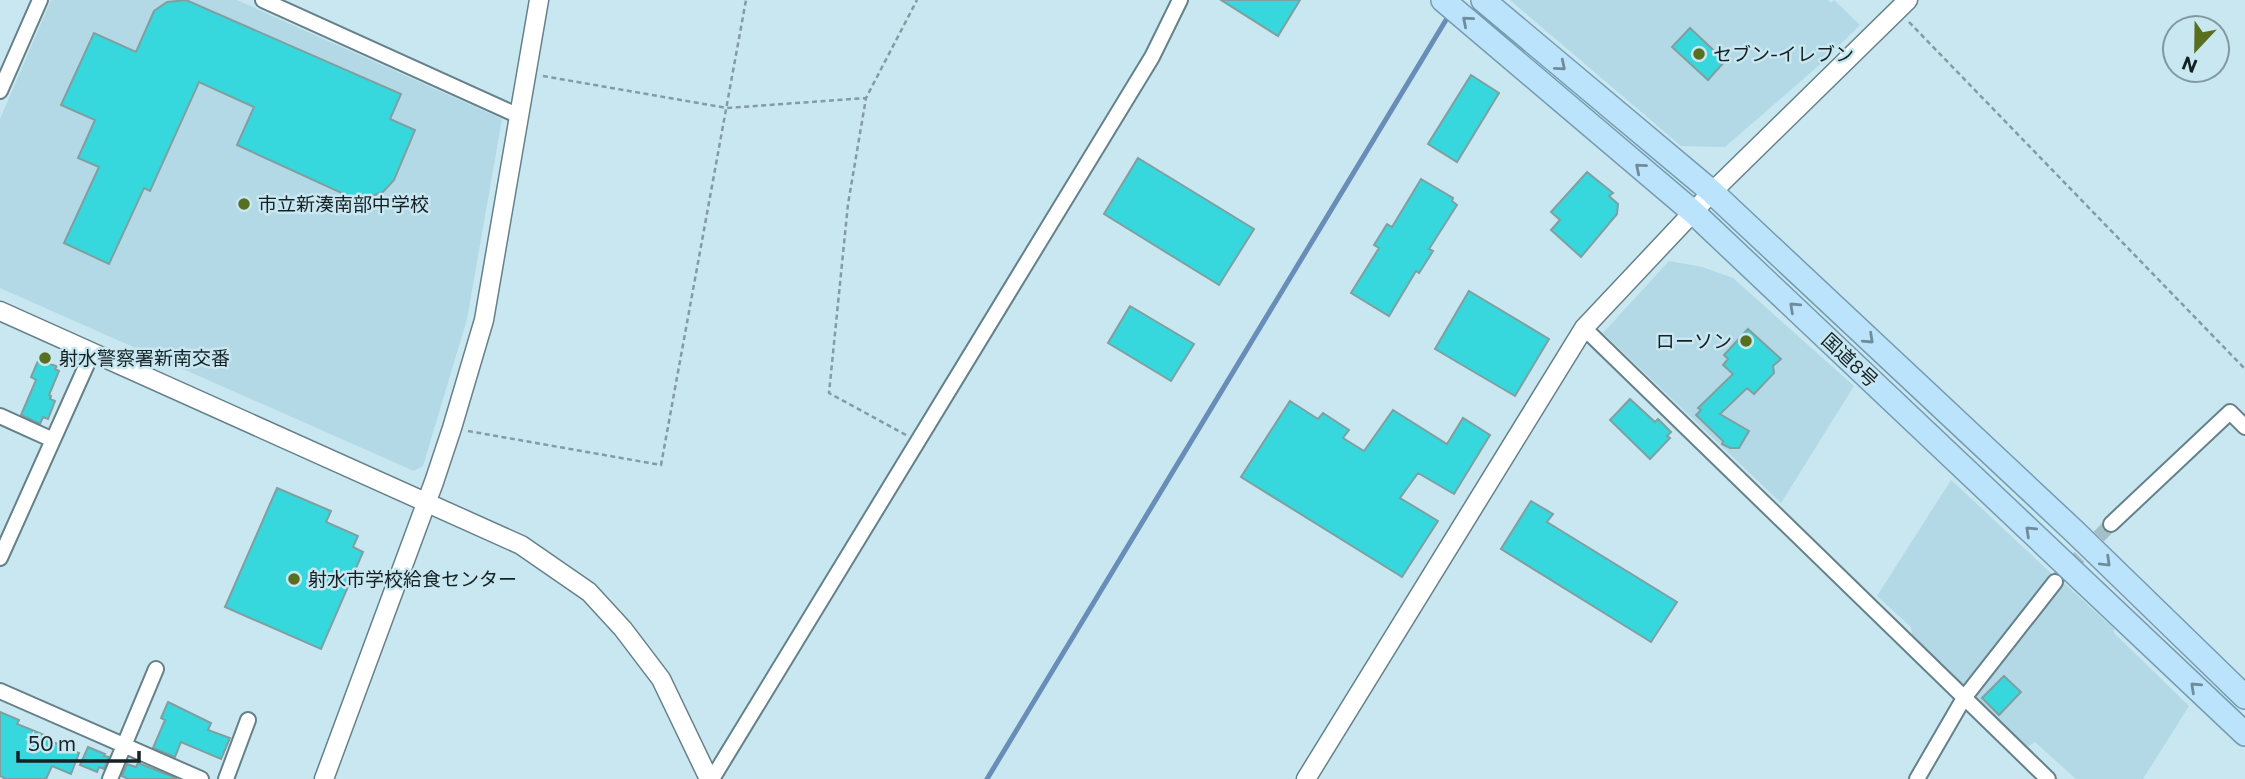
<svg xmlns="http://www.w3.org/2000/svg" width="2245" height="779" viewBox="0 0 2245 779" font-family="Commissioner,'Noto Sans JP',sans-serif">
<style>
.built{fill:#b2d9e5}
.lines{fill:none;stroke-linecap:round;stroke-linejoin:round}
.stream{stroke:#688db8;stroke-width:5}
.building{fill:#37d7de;stroke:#809fa0;stroke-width:2}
.minor-tunnel{stroke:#a4bfc7;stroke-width:14;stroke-dasharray:14 7;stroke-linecap:butt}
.minor-casing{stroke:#658189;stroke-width:18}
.tertiary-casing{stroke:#658189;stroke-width:21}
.trunk-casing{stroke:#769bb0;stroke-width:26}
.path{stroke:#839ba1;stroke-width:2.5;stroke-dasharray:5 3.5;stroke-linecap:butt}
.minor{stroke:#fff;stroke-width:14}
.tertiary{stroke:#fff;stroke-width:18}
.trunk{stroke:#bbe4fc;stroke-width:23}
.oneway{stroke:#708c9b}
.poi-dot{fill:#586f20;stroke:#c8e7f0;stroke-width:2.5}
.labels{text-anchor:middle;stroke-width:5;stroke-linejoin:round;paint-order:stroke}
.poi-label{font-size:19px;fill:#152124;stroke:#c8e7f0;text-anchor:start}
.street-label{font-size:19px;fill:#152124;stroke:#c8e7f0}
</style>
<rect width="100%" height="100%" fill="#c8e7f0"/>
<path class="built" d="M51,0h186l265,119 -35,200 -44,147 -9,5 -414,-183v-169z
M1510,0h318l3,3 3,-3 26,25 -43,42 -92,80 -44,-1z
M1669,261l33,6 31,11 121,108 -73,117 -178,-170z
M1951,480l102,95 -87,112 -5,1 -48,-48 -2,-13 -34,-31z
M2063,582l51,47v4l75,73 -46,73h-67l-41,-37 -8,5 -52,-49 24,-36z"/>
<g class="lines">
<path class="stream" d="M987,779l462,-764"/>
</g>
<path class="building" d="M186,0l215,94 -11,25 25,11 -21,50 -11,12 -24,9 -122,-56 17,-38 -55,-25 -49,109 -6,-3 -35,76 -45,-21 35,-76 -21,-9 17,-38 -34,-15 33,-72 42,19 18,-41 13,-9z
M1221,0h79l-22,36z
M1690,28l35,33 -17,19 -36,-33z
M1471,75l28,18 -42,69 -29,-18z
M1138,158l116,71 -35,56 -115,-71z
M1587,172l26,21 -4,3 9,8 -1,10 -36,43 -30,-27 9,-10 -9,-8z
M1421,179l32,19 -1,3 5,4 -28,44 4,2 -14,22 -3,-2 -27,45 -38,-23 28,-45 -5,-3 13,-21 5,3z
M1469,291l80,48 -34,57 -80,-47z
M1130,306l64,38 -23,37 -63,-38z
M1748,329l33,30 -8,7 1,7 -20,21 -7,-6 -27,26 29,17 -10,17h-9l-8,-4 1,-3 -27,-26 5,-5 -3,-2 35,-34 -10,-9 5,-6 -4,-4z
M38,361l19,5 -2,3 4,2 -10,24 2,1 -1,3 5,2 -7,18 -5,-2 -3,7 -19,-9 15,-35 -5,-3z
M1630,399l25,23 3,-3 13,13 -4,4 3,2 -20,21 -40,-39z
M1290,401l28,18 5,-6 26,17 -6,8 21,13 29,-41 54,34 16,-26 27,17 -36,59 -36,-21 -18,25 38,23 -36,56 -161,-100z
M277,488l54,23 -5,11 32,14 -5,11 10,5 -42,97 -96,-42z
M1531,501l22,13 -6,8 130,80 -26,40 -150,-93z
M2004,676l17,16 -22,23 -17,-17z
M168,702l43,21 -3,7 22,8 -9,21 -40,-17 -6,15 -22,-9 12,-28 -4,-2z
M0,712l19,8 -2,4 30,12 -1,3 33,14 -8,21 -19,-8 -6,13h-40l-6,-3z
M88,747l17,7 -1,2 5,1 -5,12 -5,-2 -2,5 -17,-7z
M138,763l38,15v1h-48l-6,-3 5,-12 9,3z"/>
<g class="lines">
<path class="minor-tunnel" d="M2055,582l56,-58"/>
<defs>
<path id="minor" d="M263,0l256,116
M0,91l40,-91
M1584,328l464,451
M0,416l53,24
M2111,524l119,-112 15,15
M0,558l92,-205
M0,691l201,88
M110,779l46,-110
M226,779l22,-59
M712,779l440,-722 28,-57
M1917,779l47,-81 91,-116"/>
<path id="tertiary" d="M0,311l521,234 68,47 34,37 38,50 48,100
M324,779l110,-297 18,-54 32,-108 55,-320
M1306,779l278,-451 128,-136 196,-192"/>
<path id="trunk" d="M1443,0l250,212 552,522
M1483,0l229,192 363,340 170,165"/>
</defs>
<use href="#minor" class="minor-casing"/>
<use href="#tertiary" class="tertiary-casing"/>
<use href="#trunk" class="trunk-casing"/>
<path class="path" d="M1909,22l336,347
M543,76l184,32 139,-10
M468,431l193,34 85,-465
M906,435l-77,-42 19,-189 18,-106 51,-98"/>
<use href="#minor" class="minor"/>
<use href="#tertiary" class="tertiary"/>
<use href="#trunk" class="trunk"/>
</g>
<defs><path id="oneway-chevron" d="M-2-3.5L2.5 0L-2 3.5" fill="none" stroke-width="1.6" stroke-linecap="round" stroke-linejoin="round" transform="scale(1.75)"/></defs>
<g class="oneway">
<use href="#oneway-chevron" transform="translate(1467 21) rotate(-139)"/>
<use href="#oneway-chevron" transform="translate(1561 66) rotate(40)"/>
<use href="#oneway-chevron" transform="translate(1640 168) rotate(-140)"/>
<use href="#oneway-chevron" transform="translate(1794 307) rotate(-137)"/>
<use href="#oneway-chevron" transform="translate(1869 339) rotate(43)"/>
<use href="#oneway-chevron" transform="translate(2030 531) rotate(-137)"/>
<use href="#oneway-chevron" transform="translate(2106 562) rotate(44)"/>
<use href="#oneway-chevron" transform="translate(2195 687) rotate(-137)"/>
</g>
<g class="poi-dot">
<circle cx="1699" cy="54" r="7"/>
<circle cx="244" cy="204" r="7"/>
<circle cx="1746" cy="341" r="7"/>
<circle cx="45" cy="358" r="7"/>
<circle cx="294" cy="579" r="7"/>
</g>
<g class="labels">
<g class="poi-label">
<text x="1713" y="61">セブン-イレブン</text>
<text x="258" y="211">市立新湊南部中学校</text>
<text x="1732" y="348" text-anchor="end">ローソン</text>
<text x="59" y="365">射水警察署新南交番</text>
<text x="308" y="586">射水市学校給食センター</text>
</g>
<g class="street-label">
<text transform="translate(1850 360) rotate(43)" y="7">国道8号</text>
</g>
</g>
<g transform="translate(2196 49) rotate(202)"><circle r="33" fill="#c8e7f0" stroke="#80989e" stroke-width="2"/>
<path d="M0-5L12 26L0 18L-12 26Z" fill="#586f20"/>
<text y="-10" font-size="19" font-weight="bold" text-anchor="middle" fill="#152124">N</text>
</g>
<path d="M18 751v10h121v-10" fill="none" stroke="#152124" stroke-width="3.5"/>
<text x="28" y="751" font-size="21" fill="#152124" stroke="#c8e7f0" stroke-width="5" paint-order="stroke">50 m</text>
</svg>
